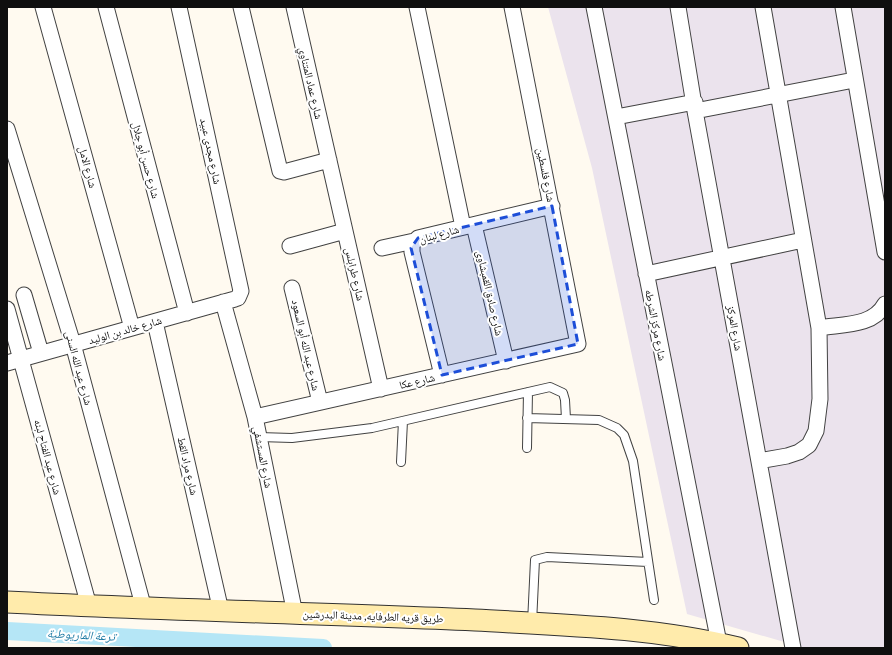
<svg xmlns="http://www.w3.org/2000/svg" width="892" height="655" viewBox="0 0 892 655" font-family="'Crimson Pro','Noto Naskh Arabic',serif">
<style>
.industrial{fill:#ebe3ed}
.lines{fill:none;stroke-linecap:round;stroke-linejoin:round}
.canal{stroke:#b5e6f6;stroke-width:18}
.service-casing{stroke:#424242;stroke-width:10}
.minor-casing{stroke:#424242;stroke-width:17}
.secondary-casing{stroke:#313131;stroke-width:23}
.service{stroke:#fff;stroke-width:8}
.minor{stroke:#fff;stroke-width:15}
.secondary{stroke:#ffebab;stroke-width:21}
.marked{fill:#1d4ed8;fill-opacity:0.2;stroke:#1d4ed8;stroke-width:3;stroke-dasharray:8 5;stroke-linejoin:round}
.labels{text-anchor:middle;stroke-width:4;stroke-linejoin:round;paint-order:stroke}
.street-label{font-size:11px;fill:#0f0f0f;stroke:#fff}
.water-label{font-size:12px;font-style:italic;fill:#1776a1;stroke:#fff}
</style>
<rect width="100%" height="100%" fill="#fffaf0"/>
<path class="industrial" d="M548,7h337v641h-80l-118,-34 -95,-446z"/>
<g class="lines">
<path class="canal" d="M7,631l316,17"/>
<defs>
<path id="service" d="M527,418l72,2 18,8 7,7 9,26 21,139
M259,437l33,1 80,-10 178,-41 13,6 2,7 1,19
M527,448l1,-56
M401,462l2,-41
M532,623l3,-63 12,-3 101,5"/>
<path id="minor" d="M43,7l89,321
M106,7l81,306
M241,7l39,164 4,1 45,-12
M294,7l87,382
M417,7l46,220
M594,7l125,636
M678,7l17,104 98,537
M843,7l42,245
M695,111l159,-31
M616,117l79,-15
M7,129l66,215 71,265
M474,225l32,136
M290,246l55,-15
M382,248l32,-7
M646,274l157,-34
M292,288l28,114
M24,295l17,58
M223,302l32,115 40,197
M7,309l82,297
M155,322l66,289
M819,328c22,-4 54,-1 66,-24
M7,363l228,-64 3,-1 3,-7 -62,-284
M442,375l-30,-123v-8l6,-6 134,-32
M255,417l323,-73 -66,-337
M759,461l28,-5 12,-4 10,-7 7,-14 4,-32 -1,-71 -56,-321"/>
<path id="secondary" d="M7,602c156,8 312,11 468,18 88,5 177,7 263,28"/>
</defs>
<use href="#service" class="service-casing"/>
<use href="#minor" class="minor-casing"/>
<use href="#secondary" class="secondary-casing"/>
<use href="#service" class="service"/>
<use href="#minor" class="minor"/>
<use href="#secondary" class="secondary"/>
</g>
<path class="marked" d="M552,206l26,138 -136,31 -31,-127 7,-10z"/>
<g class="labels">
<g class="street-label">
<text transform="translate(311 83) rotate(77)" y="4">شارع عماد المتناوي</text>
<text transform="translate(211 151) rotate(78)" y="4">شارع مجدى عبيد</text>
<text transform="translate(146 160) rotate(75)" y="4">شارع حسن أبو جلال</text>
<text transform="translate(88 167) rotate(75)" y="4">شارع الامل</text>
<text transform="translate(546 175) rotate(79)" y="4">شارع فلسطين</text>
<text transform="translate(439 234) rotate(-15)" y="4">شارع لبنان</text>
<text transform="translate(355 274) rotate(77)" y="4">شارع طرابلس</text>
<text transform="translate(490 293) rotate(77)" y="4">شارع صادق القمبشاوى</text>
<text transform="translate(656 325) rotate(79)" y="4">شارع مركز الشرطه</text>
<text transform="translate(735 328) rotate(80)" y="4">شارع المركز</text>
<text transform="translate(125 330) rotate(-16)" y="4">شارع خالد بن الوليد</text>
<text transform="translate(306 345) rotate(77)" y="4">شارع عبد الله أبو السعود</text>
<text transform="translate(79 368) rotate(75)" y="4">شارع عبد الله السنى</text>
<text transform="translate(417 381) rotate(-13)" y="4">شارع عكا</text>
<text transform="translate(48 457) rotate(75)" y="4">شارع عبد الفتاح لبنه</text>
<text transform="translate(263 457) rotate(79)" y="4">شارع المستشفي</text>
<text transform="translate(188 466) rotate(77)" y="4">شارع مراد القط</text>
<text transform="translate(373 616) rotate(2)" y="4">طريق قريه الطرفايه, مدينة البدرشين</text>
</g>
<g class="water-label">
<text transform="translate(81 635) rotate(3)" y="4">ترعة الماريوطية</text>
</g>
</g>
<rect width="892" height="655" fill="none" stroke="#0f0f0f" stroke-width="16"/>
</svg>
